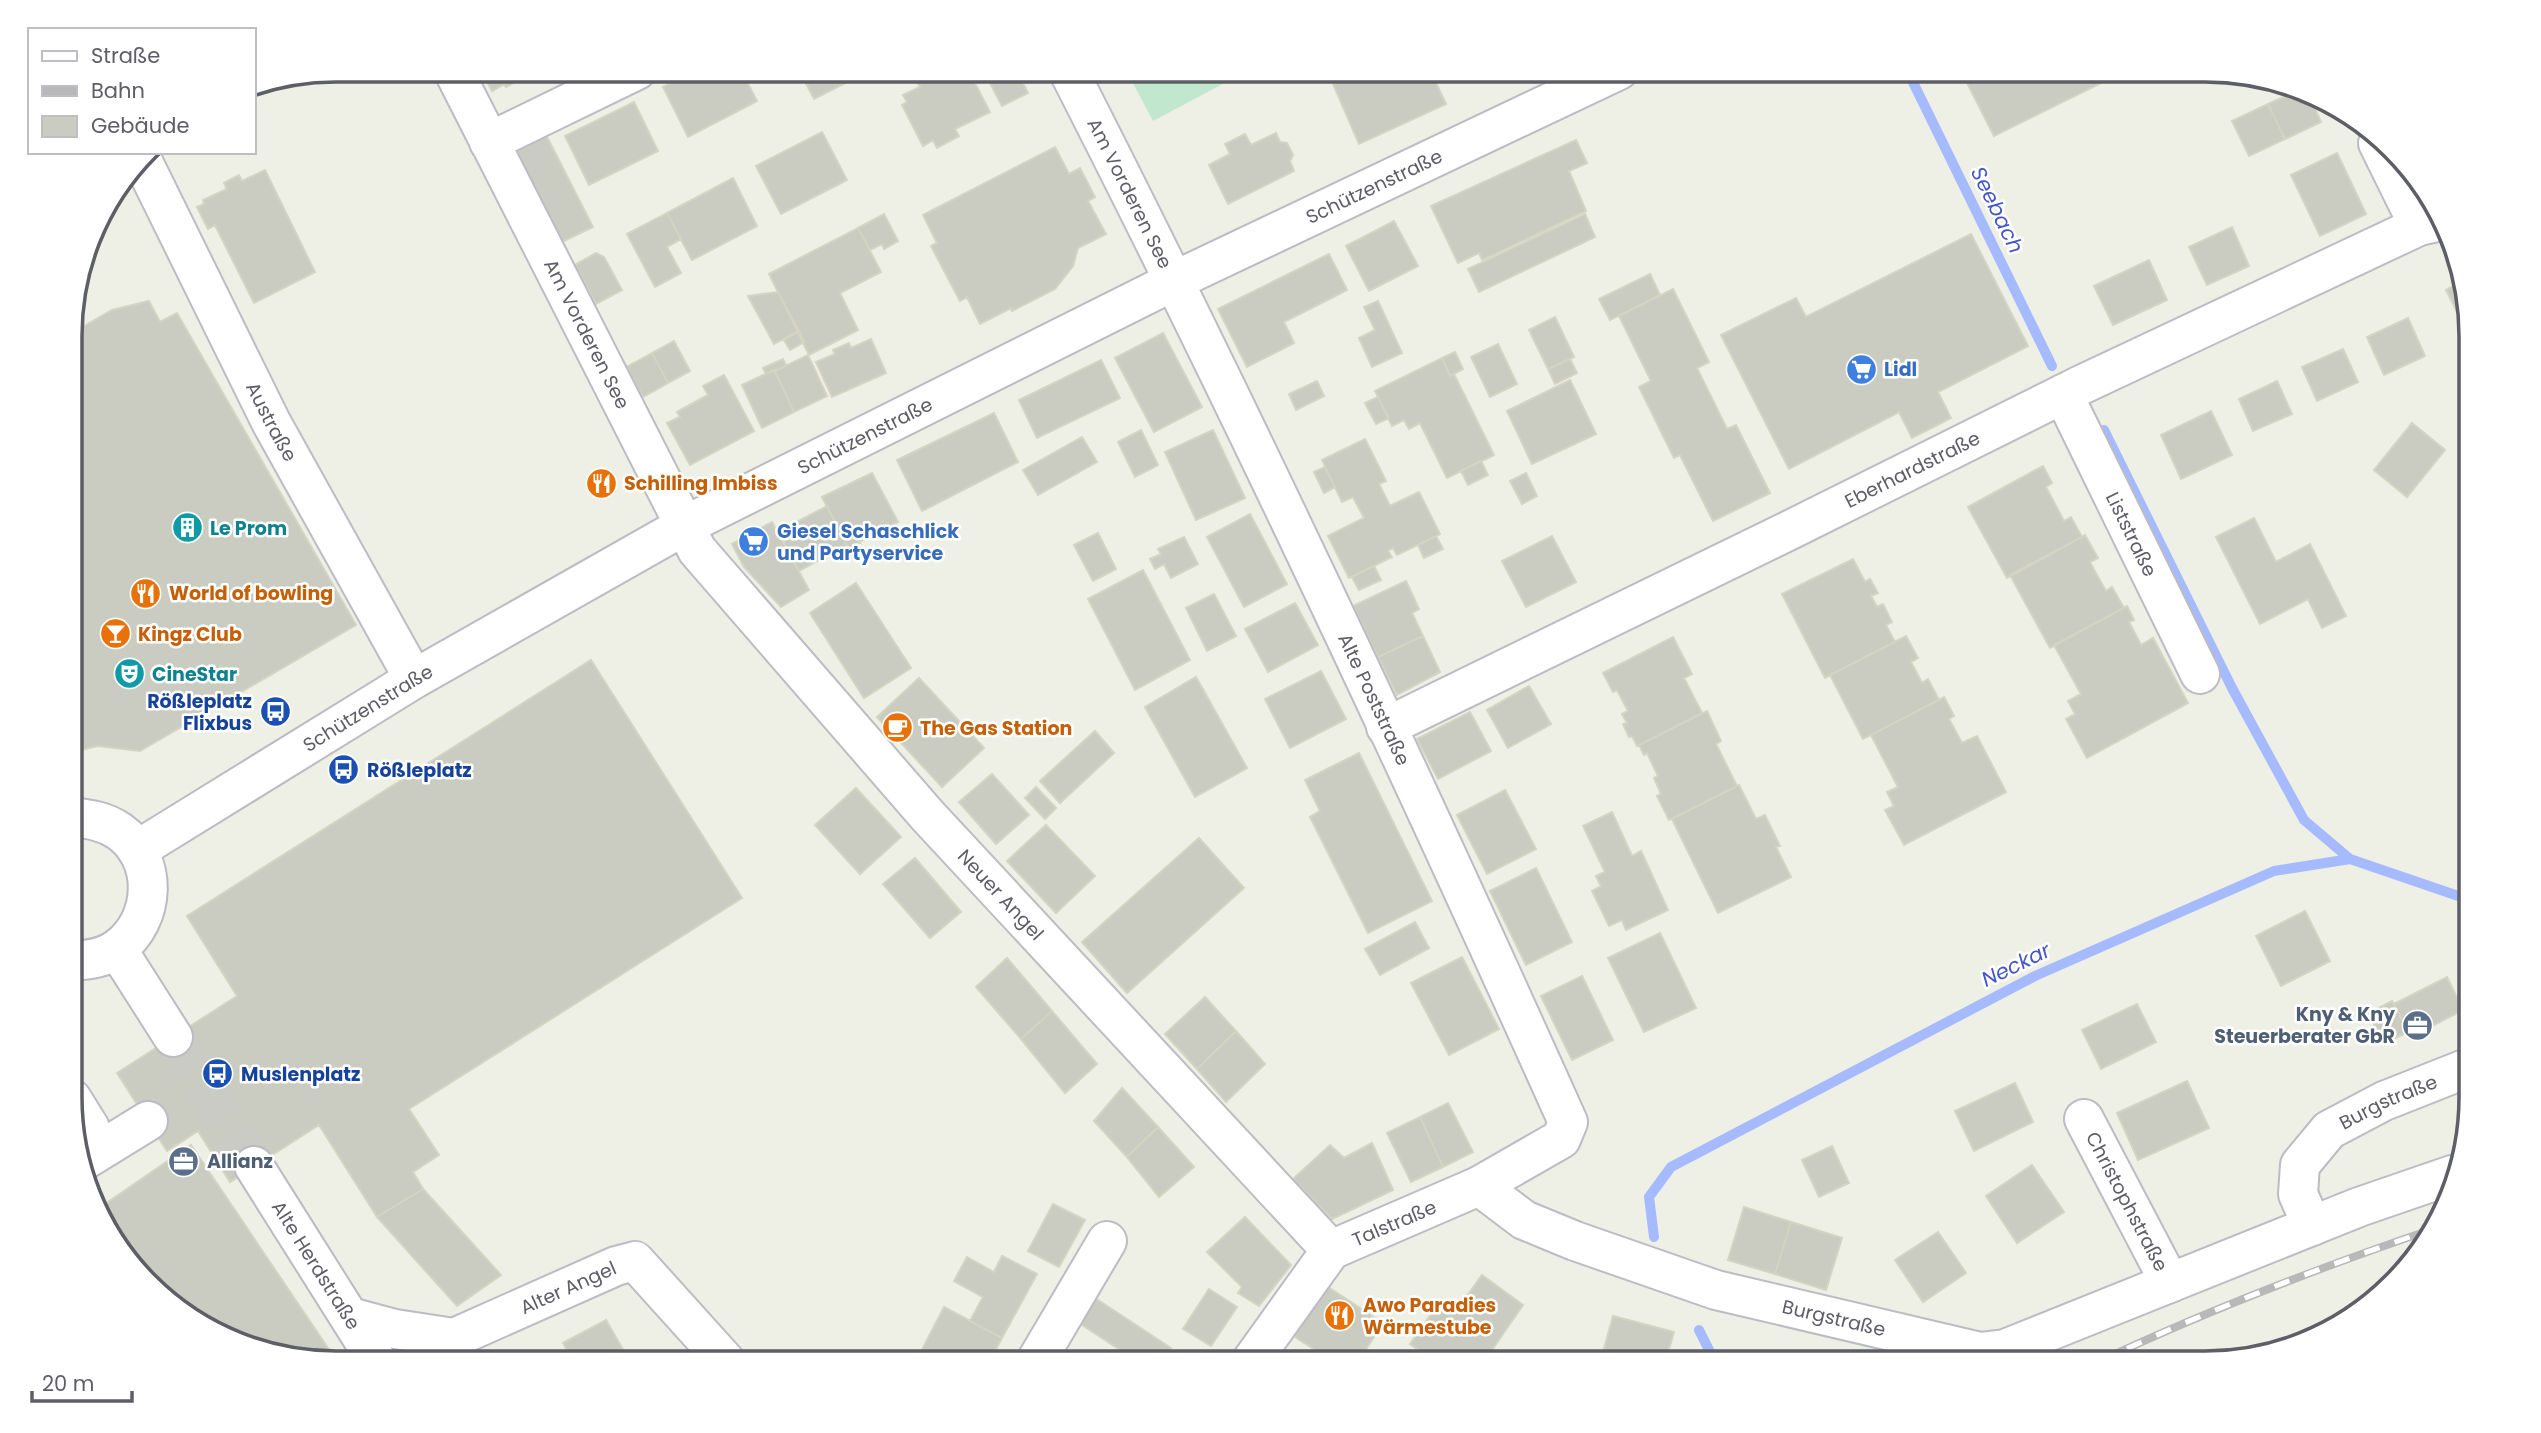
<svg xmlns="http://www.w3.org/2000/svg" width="2541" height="1433" viewBox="0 0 2541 1433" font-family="Poppins,sans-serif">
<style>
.green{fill:#c1e8ce}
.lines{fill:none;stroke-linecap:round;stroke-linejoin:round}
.stream{stroke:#a5baff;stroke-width:10}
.building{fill:#cacbc1;stroke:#d4d4c3;stroke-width:2}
.secondary-tunnel{stroke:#cacbc5;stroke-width:38;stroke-dasharray:38 19;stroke-linecap:butt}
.street-casing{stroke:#bcbcc4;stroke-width:42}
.secondary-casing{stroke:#babbc3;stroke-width:42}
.street{stroke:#fff;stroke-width:38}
.secondary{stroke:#fff;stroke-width:38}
.rail-casing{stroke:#b8b8b9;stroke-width:8}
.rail{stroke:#fff;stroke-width:5;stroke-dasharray:16;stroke-linecap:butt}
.labels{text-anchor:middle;stroke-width:5;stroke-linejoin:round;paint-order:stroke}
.street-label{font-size:19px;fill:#5d5e66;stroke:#fff}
.shop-label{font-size:19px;font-weight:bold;fill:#366cbe;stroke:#fff;text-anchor:start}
.food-label{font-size:19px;font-weight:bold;fill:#c56008;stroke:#fff;text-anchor:start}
.culture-label{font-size:19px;font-weight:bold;fill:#0d838f;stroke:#fff;text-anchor:start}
.transit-label{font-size:19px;font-weight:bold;fill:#164399;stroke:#fff;text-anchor:start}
.service-label{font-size:19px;font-weight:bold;fill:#4e5e75;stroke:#fff;text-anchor:end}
.water-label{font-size:21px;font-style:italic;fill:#4357c7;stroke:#fff}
.rim{fill:none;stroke:#5d5e66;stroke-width:3.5}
</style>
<rect width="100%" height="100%" fill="#eeefe5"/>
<path class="green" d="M1126,70h123l-96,51z"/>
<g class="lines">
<path class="stream" d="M1907,70l145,296
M2104,430l128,258 72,132 46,39
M1654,1237l-5,-40 22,-30 364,-191 239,-105 76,-12 120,41
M1699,1330l10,20 -2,13"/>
</g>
<path class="building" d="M481,70h16l7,14 -12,7z
M497,70h33l2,3 -26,14z
M696,70h45l16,31 -69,36 -25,-50z
M799,70h62l2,4 -49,25z
M945,70h23l22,42 -35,17 4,7 -22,12 -4,-8 -10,6 -21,-41 5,-3 -4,-7 17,-8 -5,-9 14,-7 4,5z
M983,70h33l12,23 -26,13z
M1327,70h103l16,34 -87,40z
M1490,70h30l-25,11z
M1978,70h126l5,9 -115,57 -30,-59z
M2248,76l19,2 -15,7z
M2299,90l9,3 13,29 -36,17 -17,-35z
M634,102l24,49 -69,34 -24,-49z
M2268,104l17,35 -36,17 -17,-35z
M544,131l49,96 -31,15 -48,-95z
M822,132l25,48 -66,34 -25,-48z
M1276,133l4,9 7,1 6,12 -3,6 4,10 -66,33 -19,-39 21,-11 -5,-10 20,-10 6,11z
M1576,140l11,23 -18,8 17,40 -104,49 -3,-7 -21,10 -27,-57z
M1055,147l14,27 11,-6 15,29 -7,4 18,33 -28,14 -5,18 -18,23 -43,22 -1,-3 -31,16 -13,-27 -7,4 -29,-55 6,-3 -14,-28z
M2337,153l29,61 -46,22 -29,-61z
M265,170l50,102 -61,31 -39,-78 -7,4 -11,-22 7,-3 -1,-4 24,-11 -3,-6 15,-8 3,6z
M733,178l24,48 -65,34 -25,-47z
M667,213l14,26 -14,8 14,26 -26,14 -28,-53z
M884,214l14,27 -14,8 -2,-5 -12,6 -12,-22z
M1585,214l10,23 -116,55 -11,-23z
M1394,221l24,45 -49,25 -23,-45z
M2232,227l17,39 -42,19 -18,-38z
M858,228l23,44 -41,21 18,37 -49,25 -40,-81z
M1971,234l57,112 -90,46 13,26 -39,20 -13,-26 -110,57 -68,-134 75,-37 10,19z
M596,253l8,4 18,33 -26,14 -21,-39z
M1329,254l18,36 -63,32 10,21 -47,24 -29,-58z
M2149,260l18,40 -54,25 -19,-39z
M1650,274l10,21 -50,25 -11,-21z
M2463,281l7,37v20l-24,-48z
M1673,289l36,73 -12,6 30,61 9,-4 34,68 -57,28 -33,-66 -6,3 -35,-71 12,-6 -32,-65z
M778,292l21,39 -25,13 -26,-48z
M149,301l11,21 17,-9 179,312 -216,126 -42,-5 -26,6v-419l40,-23z
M1378,301l24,52 -30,14 -13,-29 16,-8 -11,-23z
M1555,317l19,40 -26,12 -19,-39z
M2408,318l17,38 -41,19 -17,-38z
M799,331l5,11 -14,8 -6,-10z
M1163,333l39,74 -48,25 -39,-74z
M871,339l15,34 -54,24 -16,-35 19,-8 -2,-4 16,-7 2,5z
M674,341l16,30 -22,12 -16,-30z
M1498,344l19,40 -27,13 -19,-40z
M2343,349l15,33 -41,19 -15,-34z
M1455,352l8,17 -13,7 -8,-18z
M652,353l16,30 -25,14 -16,-30z
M808,355l19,41 -33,16 -19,-41z
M1442,358l8,18 4,-2 40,81 -47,23 -27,-55 -11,6 -5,-9 -12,6 -17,-35z
M783,359l3,7 -20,8 -3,-6z
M1570,359l7,14 -22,11 -7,-15z
M1101,360l19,38 -83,40 -18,-38z
M774,370l20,42 -32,16 -20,-43z
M724,375l30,56 -64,34 -23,-42 13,-6 -3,-5 31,-17 -5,-9z
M1570,380l26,54 -64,30 -25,-53z
M1317,381l7,15 -28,14 -7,-16z
M2277,381l15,33 -39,17 -14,-32z
M1378,397l11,21 -13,6 -11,-21z
M2211,411l21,44 -51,24 -20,-44z
M994,413l24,49 -96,49 -25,-51z
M2412,423l33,27 -38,47 -33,-27z
M1141,430l17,35 -23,12 -17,-35z
M1213,430l32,68 -49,22 -31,-68z
M1082,437l15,25 -59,33 -15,-25z
M1365,439l21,42 -7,3 11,22 29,-14 21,42 -43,21 -4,-7 -5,3 4,6 -43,21 -21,-42 36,-18 -11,-21 -11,5 -20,-42z
M1481,461l7,14 -20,10 -7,-14z
M2043,466l9,17 -6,4 18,34 7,-4 11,20 -75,41 -39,-71z
M1325,467l10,20 -11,6 -10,-21z
M872,473l26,49 -39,20 1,1 -11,7 -27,-53z
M1526,473l11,23 -15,8 -12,-23z
M827,506l20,39 -13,7 -2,-5 -13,7 2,5 -22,12 -21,-39z
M1250,514l37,70 -43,23 -37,-70z
M2254,518l22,44 34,-18 36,72 -24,12 -14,-29 -48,25 -44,-87z
M772,522l37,68 -28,17 -37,-40 -12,-23z
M1098,533l18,36 -23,12 -19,-36z
M2085,535l13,23 -8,4 8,15 8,14 6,-4 12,21 -74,40 -40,-73z
M1436,536l7,13 -19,9 -6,-13z
M1552,536l24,46 -50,25 -24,-46z
M1184,537l14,27 -27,14 -7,-14 -9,5 -5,-10 11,-5 -3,-5z
M1853,559l12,23 5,-3 8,14 -7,3 6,11 6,-3 9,18 -6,3 9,17 -70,36 -43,-84z
M1374,566l7,14 -22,10 -7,-13z
M1143,570l47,90 -55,30 -47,-91z
M1406,581l13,28 -7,4 11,23 -45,21 -25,-51z
M856,583l55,85 -47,30 -54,-85z
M1214,594l22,42 -29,15 -21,-43z
M1295,603l23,42 -50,27 -23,-43z
M2127,606l7,14 -5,2 12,23 12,-7 35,65 -101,55 -21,-39 9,-5 -7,-13 13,-7 -27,-49z
M1423,636l17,36 -43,23 -19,-38z
M1906,636l12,22 -7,4 8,15 3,6 6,-4 11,21 -76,39 -33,-64z
M1673,637l19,37 -8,4 18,35 -65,33 -5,-10 -3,1 -6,-13 4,-1 -5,-9 6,-3 -11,-21 -4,2 -10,-19z
M591,660l151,238 -333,211 30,46 -26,17 10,17 -46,28 -58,-92 -89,57 -32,-51 -31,20 -50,-78 120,-77 -50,-80z
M1321,671l25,48 -56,29 -25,-49z
M1196,677l51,91 -52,29 -50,-90z
M919,678l65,70 -42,39 -65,-70z
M1529,686l22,38 -43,24 -21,-38z
M1944,697l10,19 -5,3 13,24 15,-7 29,56 -102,53 -19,-35 9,-4 -7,-14 11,-5 -27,-52z
M1707,711l14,30 -5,3 21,42 -68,34 -12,-24 4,-2 -7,-16 4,-2 -11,-23 -3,2 -5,-10z
M1470,712l21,39 -53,28 -21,-40z
M1095,731l19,22 -54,50 -20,-22z
M1359,753l73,148 -64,32 -58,-116 10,-6 -15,-31z
M992,774l37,41 -33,29 -37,-42z
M1739,785l17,34 9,-4 15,31 -4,1 15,30 -73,36 -46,-94z
M1036,787l20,21 -11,11 -20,-21z
M856,788l45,49 -41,37 -45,-49z
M1505,790l31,59 -49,25 -30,-59z
M1612,812l20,44 9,-5 27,59 -42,20 -4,-10 -13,6 -17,-35 9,-5 -5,-10 9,-4 -22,-46z
M1046,825l49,51 -39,37 -49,-52z
M1199,838l45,50 -117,105 -45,-51z
M915,858l46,54 -31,26 -47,-54z
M1536,868l36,74 -46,23 -36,-74z
M2305,911l25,50 -49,25 -25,-50z
M1415,922l14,26 -49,27 -15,-26z
M1660,933l36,75 -52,24 -36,-74z
M1462,957l37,72 -50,26 -38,-72z
M1007,958l45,53 -31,28 -45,-52z
M1582,976l31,64 -41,20 -31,-64z
M2447,977l16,33 -52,27 -17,-33z
M1205,997l31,34 -39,38 -32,-35z
M2392,1001l16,31 -25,12 -14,-31z
M2137,1004l19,38 -55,27 -19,-39z
M1052,1011l45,53 -32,29 -44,-54z
M1236,1031l29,33 -39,38 -29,-33z
M2187,1081l22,47 -71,32 -21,-47z
M2015,1083l18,39 -59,29 -19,-40z
M1122,1088l36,39 -31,30 -33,-36z
M1448,1103l25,49 -30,15 -23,-50z
M1420,1117l23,50 -32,15 -24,-49z
M1158,1127l36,40 -35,30 -32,-40z
M1372,1143l21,47 -61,29 -39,-40 37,-34 14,13z
M191,1145l147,218 -71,-9 -64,-26 -88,-83 -14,-38z
M1832,1146l17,37 -30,14 -17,-37z
M2032,1165l32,47 -47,31 -31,-47z
M423,1189l78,86 -44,31 -80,-89z
M1053,1204l32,16 -26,47 -31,-16z
M1744,1207l47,15 -16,52 -47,-14z
M1245,1217l46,48 -32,41 -21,-13 4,-6 -35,-35z
M1791,1222l51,16 -16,52 -51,-16z
M1938,1232l28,41 -43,29 -28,-42z
M1002,1256l35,18 -35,64 -32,-17 13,-24 -29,-16 13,-24 27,15z
M1482,1275l41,30 -31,45 17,13h-72l-27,-19 32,-45 15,11z
M1325,1285l58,38 -26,40h-22l-43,-28z
M1209,1289l28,18 -26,39 -28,-17z
M1095,1298l76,50 -10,15h-21l-61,-40z
M944,1307l58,31 -13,25h-74z
M1613,1316l61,16 -9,31h-65z
M606,1320l19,33 -18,10h-33l-11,-20z
M524,1352l3,11h-47z
M1182,1352l17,11h-24z
M625,1353l5,10h-23z
M1290,1354l13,9h-19z"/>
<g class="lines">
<path class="secondary-tunnel" d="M173,1037l81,129"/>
<defs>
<g id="street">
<path id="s1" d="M453,70l244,480 230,265 404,435"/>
<path id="s2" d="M1068,70c176,345 341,698 500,1052l-7,17 -82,47 -148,64 -81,113"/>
<path d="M489,142l148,-72"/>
<path d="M2378,143l41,83"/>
<path id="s3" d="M142,160l129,262 143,257"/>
<path id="s4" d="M2063,394l137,280"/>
<path id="s5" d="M1386,727l406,-198 287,-143 340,-160 23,-5"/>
<path d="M72,1099l18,29"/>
<path id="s6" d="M2084,1119l86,164"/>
<path d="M83,1161l65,-40"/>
<path id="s7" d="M1479,1186l45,34 51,21 141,49 264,62 25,-3 354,-142 93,-32"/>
<path id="s8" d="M2312,1226l-14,-32 2,-29 29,-35 55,-29 86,-34"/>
<path id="s9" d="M350,1317l45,12 59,9 162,-72 19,-5 92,102"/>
<path d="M1035,1363l72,-122"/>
</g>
<g id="secondary">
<path d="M72,817c17,2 32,4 47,14 40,28 37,89 -1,117 -13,10 -29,12 -46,13"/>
<path id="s10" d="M137,850l277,-171 270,-153 490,-245 445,-211"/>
<path d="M117,949l56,88"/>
<path id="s11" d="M254,1166l124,197"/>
</g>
</defs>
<use href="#street" class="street-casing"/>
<use href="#secondary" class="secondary-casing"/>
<use href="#street" class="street"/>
<use href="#secondary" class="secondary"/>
<defs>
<path id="rail" d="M2098,1362c110,-52 223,-95 338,-134"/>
</defs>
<use href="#rail" class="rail-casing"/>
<use href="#rail" class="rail"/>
</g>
<defs>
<symbol id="supermarket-disc" viewBox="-11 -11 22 22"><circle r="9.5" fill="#3f7fe0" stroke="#fff"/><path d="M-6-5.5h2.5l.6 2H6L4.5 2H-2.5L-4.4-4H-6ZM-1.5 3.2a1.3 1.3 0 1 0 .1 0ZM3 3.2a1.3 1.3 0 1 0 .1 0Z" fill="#fff"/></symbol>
<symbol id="restaurant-disc" viewBox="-11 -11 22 22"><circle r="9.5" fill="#e8710a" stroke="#fff"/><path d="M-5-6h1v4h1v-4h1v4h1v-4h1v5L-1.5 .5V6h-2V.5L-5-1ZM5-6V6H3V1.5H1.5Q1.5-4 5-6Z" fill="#fff"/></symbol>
<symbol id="building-disc" viewBox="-11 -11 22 22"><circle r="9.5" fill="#0f9aa8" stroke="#fff"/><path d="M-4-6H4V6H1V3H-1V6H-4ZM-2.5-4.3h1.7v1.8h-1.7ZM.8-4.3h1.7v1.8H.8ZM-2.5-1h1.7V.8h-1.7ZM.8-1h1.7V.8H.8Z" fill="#fff"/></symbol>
<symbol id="bar-disc" viewBox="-11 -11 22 22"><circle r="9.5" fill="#e8710a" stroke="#fff"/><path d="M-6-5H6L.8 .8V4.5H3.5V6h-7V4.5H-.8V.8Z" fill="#fff"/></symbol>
<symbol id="theatre-disc" viewBox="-11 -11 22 22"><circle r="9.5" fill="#0f9aa8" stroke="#fff"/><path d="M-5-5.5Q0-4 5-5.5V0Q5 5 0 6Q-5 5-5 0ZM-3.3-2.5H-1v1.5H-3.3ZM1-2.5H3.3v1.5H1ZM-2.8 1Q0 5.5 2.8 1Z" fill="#fff"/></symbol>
<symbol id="bus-disc" viewBox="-11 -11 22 22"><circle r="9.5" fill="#1a4fb4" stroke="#fff"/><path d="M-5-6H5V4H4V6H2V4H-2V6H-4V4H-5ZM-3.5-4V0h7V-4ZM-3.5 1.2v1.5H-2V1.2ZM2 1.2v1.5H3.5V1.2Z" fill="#fff"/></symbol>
<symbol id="cafe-disc" viewBox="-11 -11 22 22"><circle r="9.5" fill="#e8710a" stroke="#fff"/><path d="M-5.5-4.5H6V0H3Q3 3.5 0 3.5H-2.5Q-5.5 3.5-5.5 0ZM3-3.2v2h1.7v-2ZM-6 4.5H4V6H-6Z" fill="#fff"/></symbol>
<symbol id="office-disc" viewBox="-11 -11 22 22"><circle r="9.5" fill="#5c6f8a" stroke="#fff"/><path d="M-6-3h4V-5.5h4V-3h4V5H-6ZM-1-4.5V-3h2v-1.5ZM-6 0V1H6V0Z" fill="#fff"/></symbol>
</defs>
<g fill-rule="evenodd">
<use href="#supermarket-disc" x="1844" y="352" width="35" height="35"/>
<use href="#restaurant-disc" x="584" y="466" width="35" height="35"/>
<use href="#building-disc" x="170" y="510" width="35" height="35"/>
<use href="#supermarket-disc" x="736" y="524" width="35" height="35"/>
<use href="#restaurant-disc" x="128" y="576" width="35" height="35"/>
<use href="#bar-disc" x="98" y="616" width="35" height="35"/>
<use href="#theatre-disc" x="112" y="656" width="35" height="35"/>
<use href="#bus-disc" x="258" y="694" width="35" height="35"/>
<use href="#cafe-disc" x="880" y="710" width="35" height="35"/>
<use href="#bus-disc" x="326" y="752" width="35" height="35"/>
<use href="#office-disc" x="2400" y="1008" width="35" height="35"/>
<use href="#bus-disc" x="200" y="1056" width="35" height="35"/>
<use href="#office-disc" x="166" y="1144" width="35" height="35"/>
<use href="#restaurant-disc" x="1322" y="1298" width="35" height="35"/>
</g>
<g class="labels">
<g class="street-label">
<text dy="7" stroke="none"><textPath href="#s10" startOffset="1405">Schützenstraße</textPath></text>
<text dy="7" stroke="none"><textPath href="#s2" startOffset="138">Am Vorderen See</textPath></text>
<text dy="7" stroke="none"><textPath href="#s1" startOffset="296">Am Vorderen See</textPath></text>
<text dy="7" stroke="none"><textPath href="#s3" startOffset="292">Austraße</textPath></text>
<text dy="7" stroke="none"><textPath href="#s10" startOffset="838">Schützenstraße</textPath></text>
<text dy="7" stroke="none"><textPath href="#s5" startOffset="586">Eberhardstraße</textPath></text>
<text dy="7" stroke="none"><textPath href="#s4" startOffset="156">Liststraße</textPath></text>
<text dy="7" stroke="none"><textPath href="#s2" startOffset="700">Alte Poststraße</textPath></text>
<text dy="7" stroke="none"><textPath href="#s10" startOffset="271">Schützenstraße</textPath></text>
<text dy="7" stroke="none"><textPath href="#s1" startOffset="998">Neuer Angel</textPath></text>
<text dy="7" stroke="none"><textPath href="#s8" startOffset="175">Burgstraße</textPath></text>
<text dy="7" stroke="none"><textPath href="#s6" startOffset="93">Christophstraße</textPath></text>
<text transform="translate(1394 1223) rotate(-23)" y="7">Talstraße</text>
<text dy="7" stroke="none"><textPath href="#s11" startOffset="117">Alte Herdstraße</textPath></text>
<text dy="7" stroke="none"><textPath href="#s9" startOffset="231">Alter Angel</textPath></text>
<text dy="7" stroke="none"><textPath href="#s7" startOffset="382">Burgstraße</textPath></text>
</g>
<g class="shop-label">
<text x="1884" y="376">Lidl</text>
<text x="777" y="538">Giesel Schaschlick<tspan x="777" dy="22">und Partyservice</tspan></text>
</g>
<g class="food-label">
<text x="624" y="490">Schilling Imbiss</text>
<text x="169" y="600">World of bowling</text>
<text x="138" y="641">Kingz Club</text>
<text x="920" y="735">The Gas Station</text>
<text x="1363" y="1312">Awo Paradies<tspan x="1363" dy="22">Wärmestube</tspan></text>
</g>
<g class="culture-label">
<text x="210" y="535">Le Prom</text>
<text x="152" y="681">CineStar</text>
</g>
<g class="transit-label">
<text x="252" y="708" text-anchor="end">Rößleplatz<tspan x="252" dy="22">Flixbus</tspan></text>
<text x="367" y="777">Rößleplatz</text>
<text x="241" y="1081">Muslenplatz</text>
</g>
<g class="service-label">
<text x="2395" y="1021">Kny &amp; Kny<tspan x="2395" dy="22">Steuerberater GbR</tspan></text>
<text x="207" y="1168" text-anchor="start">Allianz</text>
</g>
<g class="water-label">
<text transform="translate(1997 210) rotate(64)" y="7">Seebach</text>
<text transform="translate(2016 965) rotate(-26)" y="7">Neckar</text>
</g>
</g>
<path d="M0 0H2541V1433H0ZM336 82H2205A254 254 0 0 1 2459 336V1097A254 254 0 0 1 2205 1351H336A254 254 0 0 1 82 1097V336A254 254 0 0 1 336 82Z" fill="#fff" fill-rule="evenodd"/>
<path class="rim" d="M336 82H2205A254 254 0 0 1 2459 336V1097A254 254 0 0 1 2205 1351H336A254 254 0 0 1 82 1097V336A254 254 0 0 1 336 82Z"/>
<rect x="28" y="28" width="228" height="126" fill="#ffffff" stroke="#bebfc2" stroke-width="2"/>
<rect x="42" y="51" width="35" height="10" fill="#ffffff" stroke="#bebfc2" stroke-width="2"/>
<text x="91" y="63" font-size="21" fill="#5d5e66">Straße</text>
<rect x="42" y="86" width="35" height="10" fill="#b8b8b9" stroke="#bebfc2" stroke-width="2"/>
<text x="91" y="98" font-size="21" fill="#5d5e66">Bahn</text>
<rect x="42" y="116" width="35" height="21" fill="#cacbc1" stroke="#bebfc2" stroke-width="2"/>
<text x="91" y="133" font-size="21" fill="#5d5e66">Gebäude</text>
<path d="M32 1391v10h100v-10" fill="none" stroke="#5d5e66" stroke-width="3.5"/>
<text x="42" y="1391" font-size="21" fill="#5d5e66" stroke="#ffffff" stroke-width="5" paint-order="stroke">20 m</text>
</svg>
